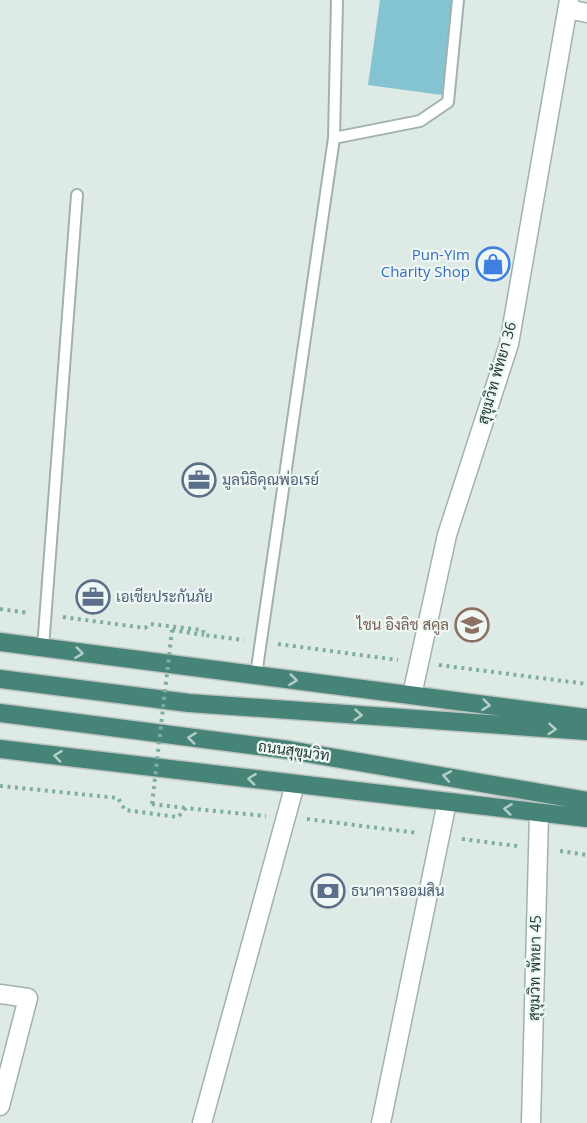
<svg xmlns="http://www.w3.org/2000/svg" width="587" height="1123" viewBox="0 0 587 1123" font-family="'Open Sans',Sarabun,sans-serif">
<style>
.water{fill:#84c3d1}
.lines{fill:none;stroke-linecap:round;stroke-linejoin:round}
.service-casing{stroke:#a1b2ac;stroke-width:14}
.minor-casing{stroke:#a1b2ac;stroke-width:21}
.trunk-casing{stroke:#bcc4c2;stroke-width:21}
.path{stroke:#7dafa0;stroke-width:4;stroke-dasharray:3 4.5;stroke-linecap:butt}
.service{stroke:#fff;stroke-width:10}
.minor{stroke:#fff;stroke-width:18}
.trunk{stroke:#468477;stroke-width:18}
.path-bridge{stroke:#7dafa0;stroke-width:4;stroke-dasharray:3 4.5;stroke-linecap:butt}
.oneway{stroke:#b3cfc8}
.labels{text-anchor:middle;stroke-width:4.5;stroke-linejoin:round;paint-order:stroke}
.shop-label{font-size:15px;fill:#366cbe;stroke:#eef7f3;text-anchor:end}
.street-label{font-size:15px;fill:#1f3a33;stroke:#eef7f3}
.service-label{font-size:15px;fill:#4e5e75;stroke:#eef7f3;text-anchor:start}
.education-label{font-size:15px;fill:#785e54;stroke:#eef7f3;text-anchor:end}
</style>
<rect width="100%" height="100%" fill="#deeae5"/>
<path class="water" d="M380,0h73l-11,95 -74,-10z"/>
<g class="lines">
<defs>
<path id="service" d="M334,138l86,-17 28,-19 10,-102
M43,648l34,-453
M256,675l78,-537 3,-138"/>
<path id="minor" d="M568,9l19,4
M412,695l35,-160 62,-191 60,-344
M0,994l28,4 -28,108
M202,1123l93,-339
M381,1123l66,-321
M531,1123l8,-310"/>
<path id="trunk" d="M0,642l587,76
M0,679l189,24 398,28
M0,713l289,37 298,51
M0,749l587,69"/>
</defs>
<use href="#service" class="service-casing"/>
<use href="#minor" class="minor-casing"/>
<use href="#trunk" class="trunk-casing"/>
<path class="path" d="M0,609l29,4
M63,617l82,11 5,-4 53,6 1,5 40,5
M172,630l32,5
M278,644l120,16
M439,665l148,19
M0,786l118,12 7,12 53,7 8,-9 80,8
M152,804l33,4
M307,819l111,14
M462,839l55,7
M560,851l27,4"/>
<use href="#service" class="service"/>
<use href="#minor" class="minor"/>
<use href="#trunk" class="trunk"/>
<path class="path-bridge" d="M152,804l20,-174"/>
</g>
<defs><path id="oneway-chevron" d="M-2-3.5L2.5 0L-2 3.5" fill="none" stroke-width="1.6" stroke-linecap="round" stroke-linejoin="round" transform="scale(1.5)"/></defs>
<g class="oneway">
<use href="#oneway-chevron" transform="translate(79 653) rotate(7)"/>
<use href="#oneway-chevron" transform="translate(293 680) rotate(7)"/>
<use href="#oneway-chevron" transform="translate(486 705) rotate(7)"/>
<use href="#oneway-chevron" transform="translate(358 715) rotate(4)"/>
<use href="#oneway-chevron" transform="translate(552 729) rotate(4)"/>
<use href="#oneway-chevron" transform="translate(192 738) rotate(-173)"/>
<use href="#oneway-chevron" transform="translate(58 756) rotate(-173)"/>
<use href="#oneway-chevron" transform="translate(447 776) rotate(-170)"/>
<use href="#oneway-chevron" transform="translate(252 779) rotate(-173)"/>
<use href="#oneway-chevron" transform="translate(508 809) rotate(-173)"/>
</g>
<defs>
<symbol id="shop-ring" viewBox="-11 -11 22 22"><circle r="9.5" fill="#eef7f3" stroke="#3f7fe0" stroke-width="1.5"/><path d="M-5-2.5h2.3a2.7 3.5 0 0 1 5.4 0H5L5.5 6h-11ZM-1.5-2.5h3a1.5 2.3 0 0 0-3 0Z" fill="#3f7fe0"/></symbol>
<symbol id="office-ring" viewBox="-11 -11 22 22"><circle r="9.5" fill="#eef7f3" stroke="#5c6f8a" stroke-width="1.5"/><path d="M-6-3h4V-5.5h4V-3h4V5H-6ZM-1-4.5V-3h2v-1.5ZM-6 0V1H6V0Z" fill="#5c6f8a"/></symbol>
<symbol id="school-ring" viewBox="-11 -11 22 22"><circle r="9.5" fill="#eef7f3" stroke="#8d6e63" stroke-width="1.5"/><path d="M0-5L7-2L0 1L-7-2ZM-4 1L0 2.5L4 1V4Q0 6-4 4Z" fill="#8d6e63"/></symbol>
<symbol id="bank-ring" viewBox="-11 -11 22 22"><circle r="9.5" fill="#eef7f3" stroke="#5c6f8a" stroke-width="1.5"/><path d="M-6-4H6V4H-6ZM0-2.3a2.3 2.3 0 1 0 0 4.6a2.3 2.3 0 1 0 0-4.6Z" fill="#5c6f8a"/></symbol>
</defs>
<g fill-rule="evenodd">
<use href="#shop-ring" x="474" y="245" width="38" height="38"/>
<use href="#office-ring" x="180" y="461" width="38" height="38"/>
<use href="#office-ring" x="74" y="578" width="38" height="38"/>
<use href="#school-ring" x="453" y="606" width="38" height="38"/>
<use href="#bank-ring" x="309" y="872" width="38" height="38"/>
</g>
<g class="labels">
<g class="shop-label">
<text x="470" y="260">Pun-Yim<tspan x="470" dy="17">Charity Shop</tspan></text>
</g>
<g class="street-label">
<text transform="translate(497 373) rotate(-74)" y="5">สุขุมวิท พัทยา 36</text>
<text transform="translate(294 751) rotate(8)" y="5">ถนนสุขุมวิท</text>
<text transform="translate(535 968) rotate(-89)" y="5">สุขุมวิท พัทยา 45</text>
</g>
<g class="service-label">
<text x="222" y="485">มูลนิธิคุณพ่อเรย์</text>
<text x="116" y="602">เอเชียประกันภัย</text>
<text x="351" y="896">ธนาคารออมสิน</text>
</g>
<g class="education-label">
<text x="449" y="630">ไชน อิงลิช สคูล</text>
</g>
</g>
</svg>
